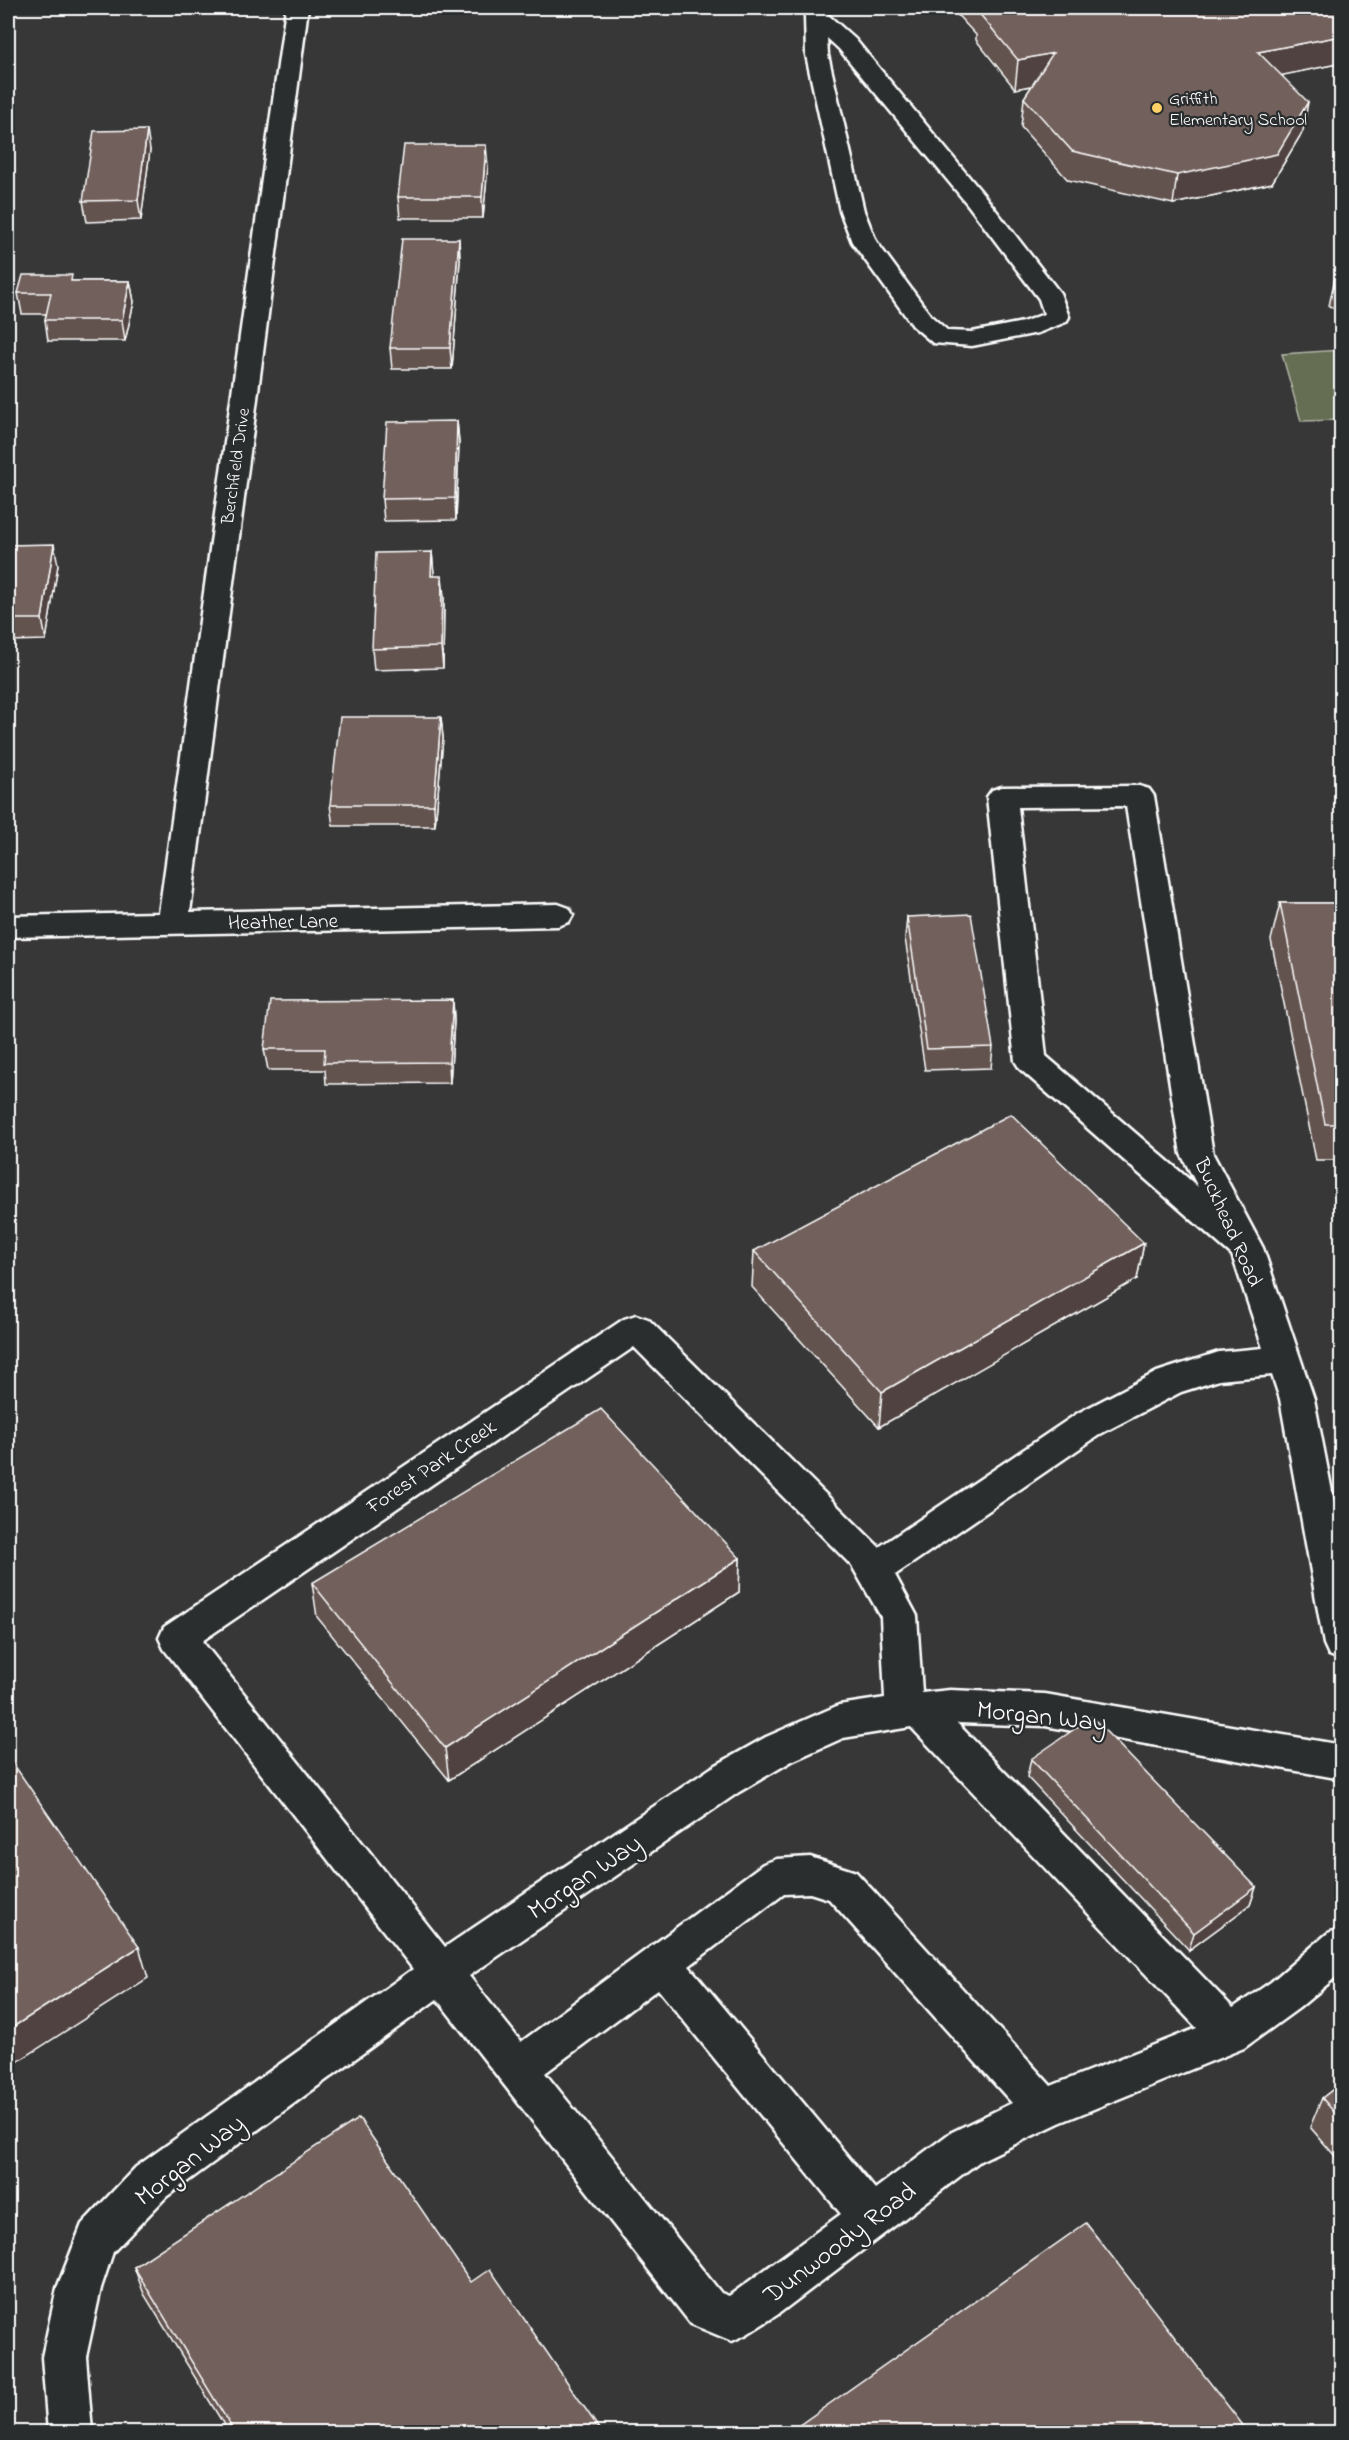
<svg xmlns="http://www.w3.org/2000/svg" width="1349" height="2440" viewBox="0 0 1349 2440" font-family="'Indie Flower',sans-serif">
<style>
.green{fill:#656d53;stroke:#b2b6a9;stroke-width:1.5}
.lines{fill:none;stroke-linecap:round;stroke-linejoin:round}
.minor-casing{stroke:#fff;stroke-width:5}
.minor{fill:#2a2d2e;fill-rule:evenodd}
.wall{fill:#62534f;stroke:#fff;stroke-width:1.5}
.shaded-wall{fill:#504340;stroke:#fff;stroke-width:1.5}
.building{fill:#72605c;stroke:#fff;stroke-width:1.5}
.poi-dot{fill:#ffd166;stroke:#2a2d2e;stroke-width:2}
.labels{text-anchor:middle;stroke-width:4.5;stroke-linejoin:round;paint-order:stroke}
.far-poi-label{font-size:18px;fill:#fff;stroke:#2a2d2e;text-anchor:start}
.far-street-label{font-size:18px;fill:#fff;stroke:#2a2d2e}
.street-label{font-size:21px;fill:#fff;stroke:#2a2d2e}
.near-street-label{font-size:26px;fill:#fff;stroke:#2a2d2e}
</style>
<rect width="100%" height="100%" fill="#383737"/>
<filter id="ink" filterUnits="userSpaceOnUse"><feTurbulence type="fractalNoise" baseFrequency=".0167" numOctaves="2"/><feDisplacementMap in="SourceGraphic" scale="12" xChannelSelector="R" yChannelSelector="G"/><feConvolveMatrix kernelMatrix="1 2 1 2 8 2 1 2 1" color-interpolation-filters="sRGB"/></filter>
<g filter="url(#ink)">
<path class="green" d="M1341,350v70l-40,1 -19,-67z"/>
<g class="lines">
<defs>
<path id="minor" d="M286,8h22l-118,904 368,-8 11,4 4,7 -4,7 -11,4 -550,11v-21l151,-3z
M803,8h20l3,5 29,26 129,156 76,98 9,24 -3,5 -28,11 -66,13 -39,-3 -20,-17 -61,-84 -12,-31 -34,-156 -1,-39zM827,38l12,11 129,156 71,94 5,15 -21,8 -51,10 -24,-1 -17,-15 -55,-75 -12,-30 -36,-156z
M1139,786l10,3 5,7 59,358 50,94 51,151 28,144v117l-13,-5 -5,-11 -44,-245 -8,-24 -53,5 -38,12 -79,41 -207,142 22,41 5,77 28,-3 95,4 297,51v34l-297,-53 -88,-3 276,285 38,-26 57,-49 14,-5v44l-43,36 -55,40 -185,75 -79,38 -203,154 -30,19 -15,7 -41,-17 -254,-325 -271,198 -53,55 -12,36 -15,69 6,75h-44l-6,-75 15,-69 25,-64 54,-57 277,-198 -249,-320 -5,-11 5,-11 460,-308 12,-4 12,4 231,228 199,-134 79,-41 62,-20 44,-4 -31,-93 -212,-186 -5,-8 -28,-264 5,-7 10,-3zM1126,806l55,348 17,33 -152,-131 -28,-249zM634,1347l218,219 29,51 4,81 -46,7 -73,32 -55,31 -266,179 -243,-306zM911,1727l286,301 -146,58 -195,-214 -46,-15 -33,2 -14,5 -242,178 -52,-66 270,-184 53,-31 51,-23zM810,1893l19,6 183,204 -62,30 -75,56 -186,-223 95,-72zM658,1989l183,225 -112,82 -8,-3 -176,-220z"/>
</defs>
<use href="#minor" class="minor-casing"/>
<use href="#minor" class="minor"/>
</g>
<path class="wall" d="M951,8h390l-4,56 -55,11 21,56 -31,52 -99,21 -105,-24 -47,-53 3,-29 8,-12 -17,3 -39,-49v-5z
M150,150l-9,70 -54,2 -4,-21z
M488,166l-5,52h-83l-2,-21z
M459,239l1,21 -8,109h-60l-2,-21z
M1341,271v40l-12,-5 6,-29z
M73,281h57l4,21 -9,39h-77l-3,-21 1,-6h-24l-4,-21z
M457,421l2,21 -3,78 -72,1 -2,-22z
M8,545l50,20 -12,75 -38,1z
M432,552l2,24 10,21 -1,71 -69,2 -2,-21z
M441,717l2,21 -8,88h-102l-3,-21z
M1280,903h61v257h-25l-45,-220z
M907,917l86,130 -2,21 -66,2 -20,-132z
M453,1000l1,21 -4,62 -124,1 -1,-14h-57l-4,-21z
M1144,1243l-7,36 -258,148 -127,-140 2,-36z
M740,1558l-1,34 -290,188 -132,-163 -5,-34z
M1031,1759l225,128 -6,18 -61,45 -162,-173z
M1341,2083v80l-31,-36 12,-29z
M134,2267l337,15 131,151h-373l-85,-139z"/>
<path class="shaded-wall" d="M1341,36v22l-4,6 -83,17 4,-29z
M1053,53l-3,29 -35,7 3,-29z
M1308,102l-5,29 -31,52 -99,21 4,-29z
M147,130l3,20 -9,70 -3,-20z
M486,145l2,21 -5,52 -1,-21z
M459,239l1,21 -8,109 -2,-21z
M130,281l4,21 -9,39 -3,-21z
M457,421l2,21 -3,78 -1,-22z
M54,544l4,21 -12,75 -4,-21z
M432,552l2,21 -1,25 -2,-22z
M442,576l2,21 -1,71 -2,-21z
M441,717l2,21 -8,88 -1,-21z
M9,741l5,21 -6,28v-43z
M453,1000l1,21 -4,62 -1,-21z
M1144,1243l-7,36 -258,148 3,-35z
M740,1558l-1,34 -290,188 -4,-32z
M1256,1887l-6,18 -61,45 5,-17z
M139,1947l9,31 -140,90v-38z"/>
<path class="building" d="M980,8h361v28l-83,16 50,50 -31,52 -100,21 -105,-24 -48,-53 29,-45 -35,7 -40,-48 5,-1z
M147,130l-9,70 -55,1 11,-70z
M404,145h82l-4,52h-84z
M402,239h57l-9,109h-60z
M1341,271v8l-6,-2z
M23,275h49l-1,6h59l-8,39h-77l6,-27h-33z
M457,421l-2,77 -73,1 5,-77z
M54,544l-12,75h-34v-74z
M432,552l-1,24h11l-1,71 -69,2 4,-96z
M340,717h101l-7,88h-104z
M1280,903h61v221h-16z
M971,914l22,133 -66,2 -20,-132z
M453,1000l-4,62 -125,1 1,-14h-61l6,-48z
M1011,1114l133,129 -262,149 -128,-141z
M601,1409l139,149 -295,190 -133,-165z
M1092,1717l164,170 -62,46 -163,-174z
M8,1756l131,191 -131,83z
M1341,2083v37l-19,-22z
M359,2118l112,164 19,-13 112,164h-367l-101,-166z
M1086,2223l163,210h-461z"/>
</g>
<circle class="poi-dot" cx="1157" cy="108" r="6"/>
<g class="labels">
<g class="far-poi-label">
<text x="1169" y="104">Griffith<tspan x="1169" dy="21">Elementary School</tspan></text>
</g>
<g class="far-street-label">
<text transform="translate(235 466) rotate(-82)" y="6">Berchfield Drive</text>
</g>
<g class="street-label">
<text transform="translate(283 921) rotate(-1)" y="7">Heather Lane</text>
<text transform="translate(1229 1222) rotate(66)" y="7">Buckhead Road</text>
<text transform="translate(431 1466) rotate(-34)" y="7">Forest Park Creek</text>
</g>
<g class="near-street-label">
<text transform="translate(1042 1715) rotate(6)" y="9">Morgan Way</text>
<text transform="translate(584 1876) rotate(-34)" y="9">Morgan Way</text>
<text transform="translate(189 2159) rotate(-38)" y="9">Morgan Way</text>
<text transform="translate(839 2242) rotate(-37)" y="9">Dunwoody Road</text>
</g>
</g>
<rect width="1349" height="2440" fill="none" stroke="#2a2d2e" stroke-width="30"/>
<rect x="15" y="15" width="1319" height="2410" fill="none" stroke="#fff" stroke-width="2" filter="url(#ink)"/>
</svg>
